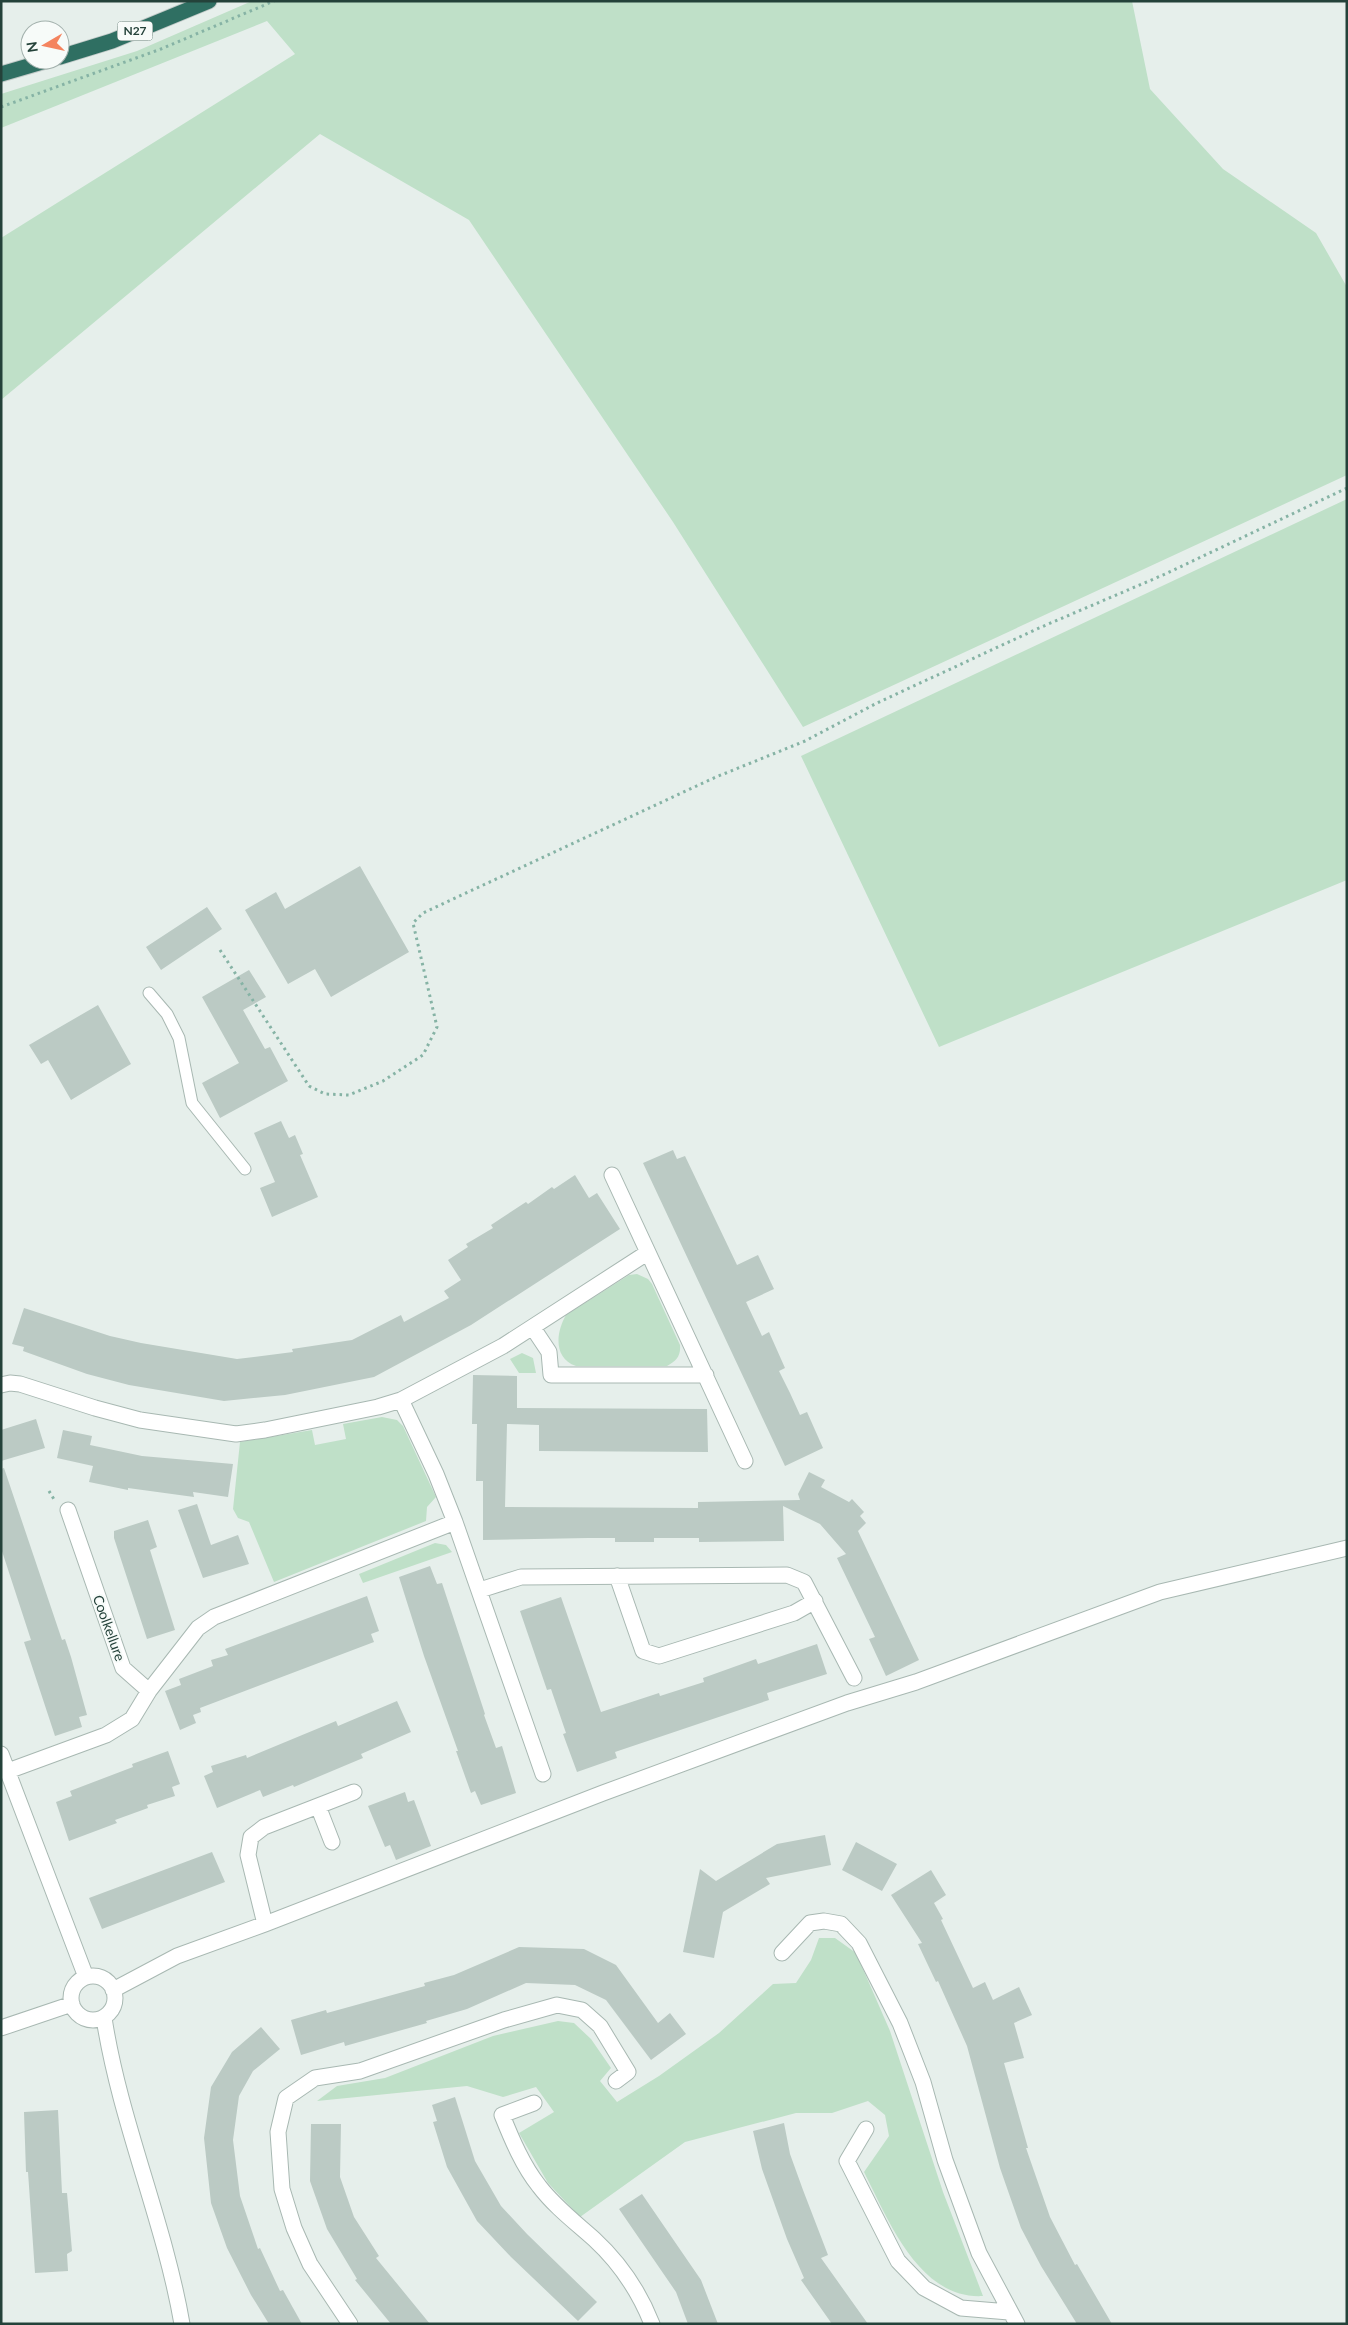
<svg xmlns="http://www.w3.org/2000/svg" width="1348" height="2325" viewBox="0 0 1348 2325" font-family="Lato,sans-serif">
<style>
.green{fill:#bfe0c8}
.building{fill:#bbcac4}
.lines{fill:none;stroke-linecap:round;stroke-linejoin:round}
.lane-casing{stroke:#a8b8b2;stroke-width:13}
.street-casing{stroke:#a8b8b2;stroke-width:17}
.highway-casing{stroke:#c2cac8;stroke-width:17}
.path{stroke:#86b3a5;stroke-width:3;stroke-dasharray:2.5 4;stroke-linecap:butt}
.lane{stroke:#fff;stroke-width:11}
.street{stroke:#fff;stroke-width:15}
.highway{stroke:#2f6f62;stroke-width:15}
.labels{text-anchor:middle;stroke-width:4;stroke-linejoin:round;paint-order:stroke}
.shield{fill:#f7fbf9;stroke:#637a73;stroke-width:1}
.shield-label{font-size:12px;font-weight:bold;fill:#24423a}
.street-label{font-size:14px;fill:#24423a;stroke:#f7fbf9}
</style>
<rect width="100%" height="100%" fill="#e6efeb"/>
<path class="green" d="M252,1h880l18,88 73,80 93,64 31,54v188l-544,252 -130,-205 -204,-302 -149,-86 -319,266v-162l294,-184 -28,-33 -266,107v-34l136,-43z
M1347,499v381l-408,167 -138,-291z
M637,1274l11,5 4,5 28,61c1,11 -4,16 -13,21h-91c-23,-8 -20,-34 -10,-51l63,-40z
M522,1353l11,5 3,15h-17l-9,-14z
M382,1417l15,3 6,6 33,71 -9,10 -1,14 -152,61 -25,-60 -11,-4 -5,-9 7,-67 72,-12 3,15 31,-6 -3,-15z
M435,1543l11,2 6,7 -89,31 -4,-9z
M819,1938h16l21,15 34,78 53,161 40,104c-64,4 -95,-77 -119,-124l25,-36 -4,-21 -17,-14 -36,12h-36l-111,29 -105,75 -32,-34 -29,-50 35,-21 -18,-25 -33,10 -36,-11 -150,15 20,-15 48,-8 108,-42 65,-15 16,2 17,16 20,29 -11,13 17,21 42,-26 60,-43 54,-49 23,-1 15,-23z"/>
<path class="building" d="M360,866l49,86 -78,45 -16,-28 -27,15 -43,-74 31,-18 9,17z
M207,907l15,22 -61,41 -15,-23z
M249,970l17,27 -23,13 22,39 5,-2 18,34 -68,37 -18,-35 37,-20 -37,-66z
M98,1005l33,59 -60,36 -23,-40 -7,4 -12,-19z
M281,1121l8,17 6,-3 8,19 -3,1 18,42 -46,20 -12,-29 15,-6 -21,-49z
M673,1150l4,9 8,-3 52,109 21,-10 16,34 -28,13 16,34 7,-4 16,36 -6,3 11,22 10,22 7,-3 16,36 -38,18 -142,-303z
M575,1175l14,23 8,-5 23,36 -149,96 -97,52 -89,18 -61,6 -95,-16 -42,-11 -64,-23 1,-4 -12,-3 12,-36 86,28 31,7 96,16 56,-7 -1,-3 60,-9 49,-25 3,7 45,-24 -5,-7 17,-11 -13,-20 20,-13 -2,-3 27,-16 -2,-3 35,-23 2,2 24,-17 2,2z
M473,1375l44,1v32l190,1 1,43 -169,-1v-26l-32,-1 -2,83 193,1v-6l102,-2 -2,-6 11,-22 16,8 -4,7 28,15 3,-3 12,13 -4,4 6,7 -8,8 61,129 -33,16 -17,-37 6,-2 -38,-79 9,-4 -26,-30 -37,-18 1,35 -85,1v-4h-45v4h-39v-4h-27l-105,2v-59h-7l1,-57h-5z
M36,1419l9,29 -44,13v-31z
M63,1430l29,6 -2,9 52,11 91,8 -5,33 -35,-5 1,5 -66,-9v2l-39,-8 4,-16 -36,-8z
M4,1468l58,172 3,-1 6,18 16,58 -8,2 3,10 -27,9 -31,-94 7,-2 -30,-92v-79z
M197,1504l14,41 27,-10 11,29 -46,14 -25,-68z
M148,1520l9,27 -7,3 25,80 -28,9 -33,-101v-7z
M430,1566l7,18 5,-1 43,131 -1,1 12,33 6,-2 14,47 -35,12 -6,-14 -4,2 -15,-42h2l-34,-95 -25,-79z
M367,1596l12,35 -8,3 3,8 -174,66 1,4 -8,3 3,8 -16,7 -15,-39 16,-6 -2,-6 34,-13 -2,-6 17,-5 -3,-6z
M561,1597l40,115 58,-19 1,3 44,-14 -1,-4 53,-19 2,5 59,-20 10,30 -60,19 2,7 -154,52 2,6 -40,14 -14,-38 3,-1 -15,-44 -4,1 -27,-79z
M397,1701l14,31 -50,22 2,4 -69,29 -1,-2 -30,12 -3,-7 -43,18 -13,-32 9,-4 -2,-6 35,-11 1,3 89,-37 2,5z
M168,1751l12,33 -8,3 3,9 -28,9 1,3 -33,12 2,3 -48,18 -13,-39 16,-6 -2,-5 63,-24 -1,-3z
M405,1792l3,10 6,-2 17,46 -35,14 -6,-15 -5,2 -17,-41z
M825,1835l6,30 -65,13 4,6 -47,28 -9,46 -31,-6 17,-83 16,12 61,-37z
M856,1842l41,22 -15,27 -40,-21z
M212,1852l13,30 -123,47 -13,-31z
M931,1870l15,25 -12,8 9,16 -2,1 32,68 12,-6 8,18 26,-13 13,28 -18,8 10,35 -20,5 24,85h-2l24,69 25,48 2,-1 35,60h-35l-36,-58 -20,-38 -21,-60 -33,-122 -29,-65 -2,1 -18,-38 4,-1 -31,-48z
M519,1947l65,2 32,16 42,58 12,-10 16,21 -35,26 -45,-60 -31,-15 -49,-2 -59,26 -41,12 1,2 -82,23 -1,-4 -43,13 -10,-35 35,-10 1,3 98,-27 -1,-3 30,-8z
M261,2027l19,22 -27,22 -14,25 -6,44 7,56 18,53 2,-1 20,43 3,-1 19,34h-33l-18,-29 -24,-47 -16,-45 -7,-65 7,-51 21,-35z
M455,2097l20,64 26,45 26,28 70,68 -19,19 -67,-64 -34,-36 -30,-54 -14,-45 4,-1 -5,-16z
M58,2110l4,83h5l5,58 -5,3 1,17 -33,2 -7,-101h-2l-2,-60z
M784,2123l6,31 13,36 25,65 -7,3 47,66h-36l-31,-44 3,-2 -17,-39 -25,-70 -9,-38z
M311,2124h30l-1,53 14,40 25,39 -3,2 54,66h-39l-36,-44 2,-1 -30,-50 -17,-48z
M642,2194l59,86 17,44h-30l-12,-32 -57,-83z"/>
<g class="lines">
<defs>
<path id="lane" d="M149,993l18,21 12,24 13,65 53,66"/>
<path id="street" d="M612,1175l133,286
M533,1328l16,24 2,23h155
M1,1385l9,-2 10,1 75,24 45,12 96,14 29,-4 113,-23 23,-7 35,74 19,48
M401,1400l102,-54 144,-93
M68,1510l55,158 26,23
M617,1576l26,75 16,5 135,-43 21,-12
M480,1590l41,-13 266,-2 17,7 50,96
M1,1754l85,223
M8,1771l98,-36 26,-16 17,-28 49,-63 16,-11 241,-95 88,252
M318,1806l14,36
M265,1924l-17,-69 3,-18 13,-10 90,-35
M782,1953l28,-30 14,-2 17,3 18,19 41,80 23,59 22,78 34,93 38,71
M71 1998a22 22 0 1 1 44 0a22 22 0 1 1-44 0Z
M113,1990l64,-34 88,-32 338,-131 244,-90 69,-21 244,-90 187,-44
M104,2018c16,104 60,202 78,306
M1,2028l71,-24
M534,2103l-32,12c10,25 21,51 37,71 16,21 36,36 55,53 26,24 45,52 58,85
M866,2129l-19,32 51,100 26,27 37,20 48,4
M350,2324l-40,-60 -16,-36 -12,-39 -4,-57 8,-34 29,-20 45,-7 144,-51 53,-15 25,5 18,16 28,46 -12,9"/>
<path id="highway" d="M60,57l52,-16 97,-40
M1,74l48,-14"/>
</defs>
<use href="#lane" class="lane-casing"/>
<use href="#street" class="street-casing"/>
<use href="#highway" class="highway-casing"/>
<path class="path" d="M1,107l160,-58 113,-48
M220,950l89,136 16,8 24,1 34,-14 40,-26 14,-28 -24,-104 10,-10 293,-136 89,-36 72,-38 162,-75 124,-53 184,-87
M49,1491l6,10"/>
<use href="#lane" class="lane"/>
<use href="#street" class="street"/>
<use href="#highway" class="highway"/>
</g>
<g class="labels">
<rect class="shield" x="117.5" y="21.5" width="35" height="19" rx="4"/>
<g class="shield-label">
<text x="135" y="35">N27</text>
</g>
<g class="street-label">
<text transform="translate(109 1628) rotate(70)" y="5">Coolkellure</text>
</g>
</g>
<rect width="1348" height="2325" fill="none" stroke="#24423a" stroke-width="5"/>
<g transform="translate(45 45) rotate(261)"><circle r="24" fill="#f7fbf9" stroke="#a3b1ad"/>
<path d="M0-4L9 19L0 12L-9 19Z" fill="#f4845f"/>
<text y="-8" font-size="14" font-weight="bold" text-anchor="middle" fill="#24423a">N</text>
</g>
</svg>
